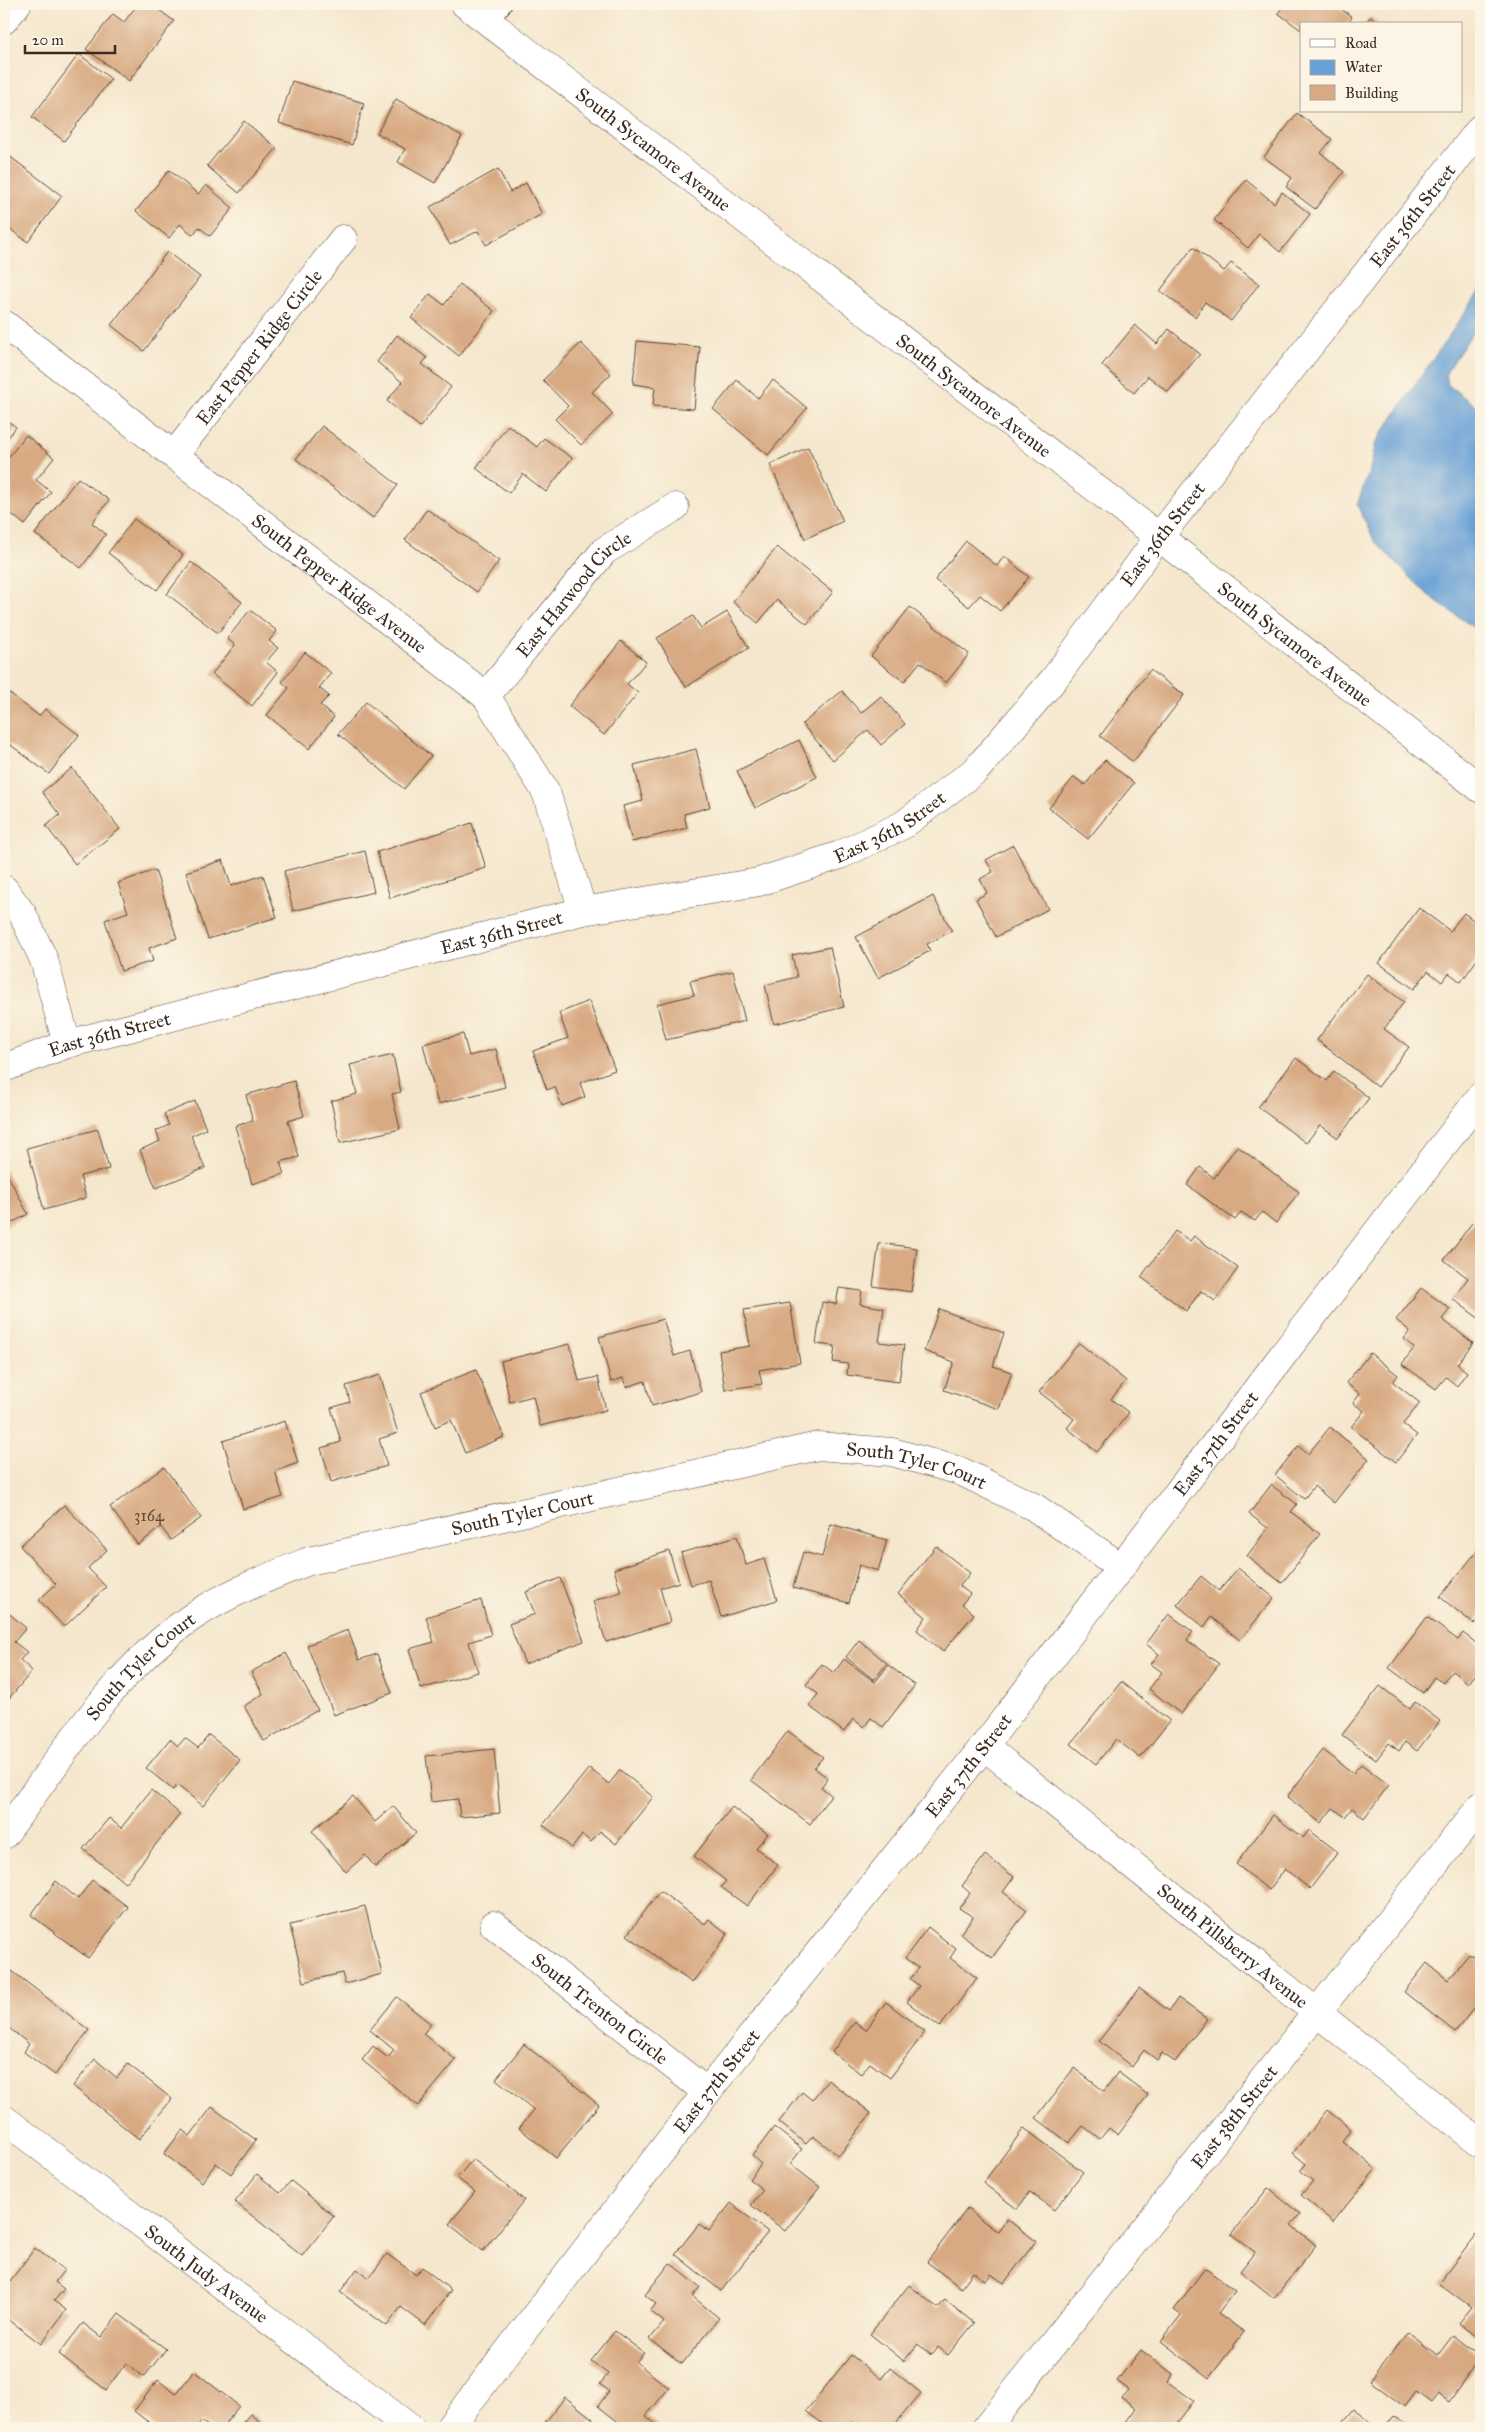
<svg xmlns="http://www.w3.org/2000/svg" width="1485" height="2432" viewBox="0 0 1485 2432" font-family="'IM FELL Great Primer',serif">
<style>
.water{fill:#67a0d6;stroke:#51657a}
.building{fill:#d8aa83}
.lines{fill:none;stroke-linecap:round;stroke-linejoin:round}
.service-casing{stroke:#574638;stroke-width:16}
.minor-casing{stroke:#574638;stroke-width:29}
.tertiary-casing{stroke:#574638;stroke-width:29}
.secondary-casing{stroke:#574638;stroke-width:29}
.service{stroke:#fff;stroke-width:14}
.minor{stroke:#fff;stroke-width:28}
.tertiary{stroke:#fff;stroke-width:28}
.secondary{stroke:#fff;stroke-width:28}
.labels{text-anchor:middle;stroke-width:4;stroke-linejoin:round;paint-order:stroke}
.number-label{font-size:16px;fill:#624a37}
.street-label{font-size:19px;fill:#3b2a1e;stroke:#fcf5e5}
</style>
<rect width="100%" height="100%" fill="#fcf5e5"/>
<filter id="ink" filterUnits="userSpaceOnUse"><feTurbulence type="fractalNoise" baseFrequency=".02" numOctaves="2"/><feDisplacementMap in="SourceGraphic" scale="10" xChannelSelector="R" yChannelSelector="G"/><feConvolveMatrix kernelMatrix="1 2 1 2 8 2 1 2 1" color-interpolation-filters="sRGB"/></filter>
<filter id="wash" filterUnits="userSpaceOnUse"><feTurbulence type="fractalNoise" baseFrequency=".0096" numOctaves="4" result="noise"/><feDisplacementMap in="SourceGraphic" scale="20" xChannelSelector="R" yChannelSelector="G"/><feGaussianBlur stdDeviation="1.12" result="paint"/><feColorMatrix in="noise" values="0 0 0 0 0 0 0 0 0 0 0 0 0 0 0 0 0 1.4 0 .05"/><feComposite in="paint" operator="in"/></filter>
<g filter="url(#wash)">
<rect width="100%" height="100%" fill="#f5e7cd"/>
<path class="water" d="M1481,289v31l-35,53 2,12 33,25v223l-54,-39 -52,-52 -18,-37 13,-36 6,-27z"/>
<g id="blocks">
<path class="building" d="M138,4h13l23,17 -45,60 -43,-32 27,-35 11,8z
M1285,4h50l17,13 -5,7h-46v6l-23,-17z
M1370,17l9,7h-14z
M79,54l32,25 -47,62 -32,-24z
M292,81l72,22 -12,42 -73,-22z
M396,99l66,37 -27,47 -37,-21 7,-13 -28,-16z
M1297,113l35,26 -11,14 23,19 -29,37 -29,-22 6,-9 -28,-21z
M244,121l33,27 -38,45 -32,-27z
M4,152l58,44 -34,46 -24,-17z
M498,169l12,23 16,-9 16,31 -56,31 -8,-14 -28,14 -20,-38z
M169,170l29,24 8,-9 27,23 -23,28 -11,-9 -6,8 -13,-11 -11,14 -33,-27z
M1246,180l28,23 8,-11 28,22 -30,38 -21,-18 -11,14 -34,-28z
M1193,247l31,24 7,-8 28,21 -28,37 -26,-19 -10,15 -35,-26z
M167,252l33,25 -56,74 -33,-26z
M460,284l34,27 -35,45 -48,-38 19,-24 14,11z
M1135,325l22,19 12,-15 31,25 -32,38 -20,-16 -14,17 -32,-28z
M397,335l30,23 -5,6 29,23 -31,40 -33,-26 15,-19 -25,-20z
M637,341l63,6 -6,62 -41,-3 2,-19 -22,-3z
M581,343l30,31 -19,18 21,22 -32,31 -26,-26 13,-13 -25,-26z
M737,380l21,18 15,-18 34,28 -39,47 -55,-46z
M4,418l12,9 -12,16z
M508,425l29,22 7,-9 28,20 -26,34 -23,-18 -14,19 -33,-25z
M322,426l76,59 -25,33 -77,-59z
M26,435l28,23 -18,22 15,12 -26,33 -21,-17v-45z
M808,447l35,74 -38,18 -35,-74z
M78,478l31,22 -17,23 14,11 -25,34 -46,-34z
M427,509l72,52 -22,31 -72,-52z
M134,519l49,36 -26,35 -49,-37z
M966,541l31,25 7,-10 25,21 -29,34 -20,-16 -11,12 -34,-27z
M777,547l56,45 -26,32 -30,-24 -19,23 -25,-21z
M191,562l51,40 -24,31 -51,-39z
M910,607l59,47 -23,29 -26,-21 -16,20 -33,-26z
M250,610l27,21 -8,10 9,7 -12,14 12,10 -26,34 -40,-32 23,-29 -8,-6z
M727,612l22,36 -63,39 -29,-49 36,-22 8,12z
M621,641l25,21 -19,22 11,9 -34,42 -35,-29z
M305,652l26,21 -12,15 10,8 -9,9 14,12 -25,32 -42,-34 22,-27 -7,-6z
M1150,670l34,25 -51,67 -33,-26z
M842,691l19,22 20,-17 24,28 -24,21 -13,-15 -35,30 -31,-36z
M9,693l30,23 6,-7 34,26 -30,39 -45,-34v-40z
M366,702l65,54 -27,33 -66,-55z
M799,740l18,37 -62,31 -18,-37z
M696,749l14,58 -26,7 3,14 -55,14 -9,-36 20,-5 -9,-36z
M1105,760l29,23 -46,56 -39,-31 25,-31 11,8z
M72,768l48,61 -45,35 -29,-38 14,-11 -18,-23z
M472,823l14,45 -96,30 -13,-46z
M1013,845l35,64 -52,28 -20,-38 11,-6 -7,-14 13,-7 -7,-12z
M365,851l9,41 -81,19 -9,-40z
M223,860l8,26 32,-11 14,42 -69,22 -22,-67z
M155,870l22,68 -28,10 4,13 -32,10 -16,-51 23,-8 -10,-29z
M933,896l19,35 -25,13 3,7 -52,27 -22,-41z
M1419,908l31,23 14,-18 17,13v28l-20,28 -12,-9 -7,9 -14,-11 -14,18 -35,-26z
M830,947l14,60 -70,17 -9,-39 32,-8 -5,-22z
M733,971l12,50 -79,19 -9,-36 37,-9 -4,-14z
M1367,974l37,28 -20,27 25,18 -31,40 -61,-47z
M589,1001l26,69 -35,13 5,14 -23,9 -7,-19 -8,3 -14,-39 35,-13 -9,-25z
M463,1034l6,22 27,-7 9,38 -67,17 -15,-60z
M393,1055l8,37 -9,2 8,35 -60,14 -9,-42 26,-7 -7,-29z
M1296,1058l31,23 7,-10 35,27 -31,40 -18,-13 -14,18 -48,-36z
M294,1081l10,35 -16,5 11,36 -19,5 4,12 -32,10 -17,-58 18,-5 -7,-26z
M195,1101l11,28 -15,7 14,32 -49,20 -16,-38 20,-9 -4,-10 13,-6 -5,-11z
M98,1129l11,40 -29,7 6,22 -42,12 -17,-62z
M1237,1146l62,46 -23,31 -14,-11 -7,9 -14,-9 -6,8 -48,-35 13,-18 14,11z
M4,1168l24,46 -24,13z
M1472,1223l9,7v90l-28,-21 15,-21 -24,-18z
M1175,1231l15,10 4,-5 44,32 -23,33 -14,-10 -15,20 -45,-34z
M879,1243l38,5 -6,44 -38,-6z
M839,1288l23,3 -2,13 24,4 -5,34 25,3 -5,37 -52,-7 1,-11 -15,-2 2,-16 -19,-2 6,-42 14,2z
M1421,1288l29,21 -8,10 31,24 -16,21 10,8 -10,14 -11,-9 -10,12 -34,-25 12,-16 -10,-9 6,-8 -14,-11z
M790,1303l10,60 -41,7 3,14 -37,6 -6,-39 31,-5 -6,-36z
M939,1309l65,24 -11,33 19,6 -13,37 -55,-19 10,-28 -30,-11z
M663,1319l11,37 16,-5 11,41 -49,14 -7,-25 -19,6 -3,-9 -12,4 -12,-45z
M1079,1343l47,38 -15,18 18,14 -32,39 -30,-24 7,-9 -35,-27z
M570,1344l9,37 19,-4 8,33 -66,16 -7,-30 -23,6 -9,-41z
M1370,1353l28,22 -5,7 27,21 -17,21 14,11 -21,27 -45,-35 13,-16 -11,-8 7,-9 -14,-11z
M476,1370l28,67 -39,16 -14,-33 -16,7 -14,-35z
M380,1375l18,58 -19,6 8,27 -56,16 -10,-34 20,-6 -10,-34 19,-6 -4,-16z
M285,1421l13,42 -23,8 8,26 -40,12 -20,-68z
M1330,1427l39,32 -35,44 -20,-17 -10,13 -29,-24 23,-29 10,8z
M164,1467l37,51 -30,22 -10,-13 -23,18 -28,-38z
M1271,1485l26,19 -6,8 29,22 -38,49 -35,-27 21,-28 -19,-14z
M64,1505l43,45 -19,18 18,19 -42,40 -25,-27 17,-16 -36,-38z
M831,1524l56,16 -9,31 -19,-6 -10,38 -56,-15 10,-36 19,5z
M737,1536l9,29 18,-6 13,41 -56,17 -12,-37 -18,5 -10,-32z
M936,1546l34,27 -10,13 10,8 -8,10 12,10 -31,38 -26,-22 9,-13 -28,-23z
M1481,1546v69l-7,9 -34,-27z
M669,1551l10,31 -19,6 10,34 -64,20 -13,-41 28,-9 -7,-23z
M1238,1568l36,30 -34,42 -29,-23 -7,10 -27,-22 24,-29 18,15z
M560,1578l24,63 -59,23 -16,-40 26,-10 -9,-22z
M481,1600l10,35 -22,7 9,30 -57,17 -12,-40 25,-7 -8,-25z
M4,1609l22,19 -12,14 13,10 -7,8 12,11 -26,31 -2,-2z
M1169,1614l24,18 -6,8 32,24 -38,50 -32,-25 13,-17 -11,-8 8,-10 -13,-10z
M1427,1617l31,23 5,-7 18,14v19l-13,17 -16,-12 -9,12 -9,-6 -11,16 -34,-25z
M348,1630l11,30 18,-6 15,39 -58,22 -27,-70z
M859,1640l28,23 -13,17 -28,-23z
M286,1653l32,57 -54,31 -20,-35 19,-12 -12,-22z
M844,1659l31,23 13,-17 27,20 -32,42 -12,-9 -7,9 -11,-8 -9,13 -35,-26 9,-12 -12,-9 16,-21 12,9z
M1121,1682l49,39 -30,37 -24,-19 -20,25 -25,-20z
M1380,1686l30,23 5,-7 25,19 -23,30 -12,-9 -6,9 -10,-8 -13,17 -34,-25z
M788,1731l35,26 -9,11 14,10 -7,9 10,8 -21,29 -59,-44z
M209,1735l31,25 -37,46 -26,-21 -4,5 -27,-22 24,-29 8,7 7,-8 13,10z
M494,1749l6,64 -40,4 -2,-18 -27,3 -5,-46z
M1323,1750l30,23 8,-9 28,21 -25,33 -12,-10 -7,9 -12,-9 -12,15 -34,-26z
M589,1768l20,16 11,-14 33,27 -37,47 -16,-13 -9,11 -9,-7 -10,13 -29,-23z
M151,1790l29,24 -55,69 -42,-34 26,-31 12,10z
M353,1796l22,26 18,-16 23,27 -41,34 -10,-12 -19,17 -34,-41z
M732,1807l36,27 -12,14 22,17 -31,41 -26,-19 5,-6 -32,-25z
M1273,1815l30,23 6,-8 29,22 -28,37 -25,-20 -16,21 -33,-26z
M985,1855l29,22 -11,15 24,18 -35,48 -32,-24 13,-17 -14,-9 11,-15 -8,-7z
M92,1880l36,27 -40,51 -57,-43 25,-34 22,18z
M660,1891l45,33 4,-5 19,15 -36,49 -65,-48z
M365,1906l17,68 -37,10 -3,-11 -38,9 -14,-57z
M928,1927l28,22 -6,9 27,20 -37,49 -33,-25 12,-16 -9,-7 9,-11 -14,-10z
M1469,1954l12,9v51l-7,-6 -19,24 -51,-40 23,-29 21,17z
M4,1965l85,65 -34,45 -31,-23 5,-8 -25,-20z
M1139,1988l30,23 9,-13 29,21 -32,43 -13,-9 -5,7 -13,-10 -12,17 -33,-26z
M397,1997l34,27 -8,10 33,26 -38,46 -56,-46 11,-14 15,12 6,-8 -24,-20z
M886,2002l39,30 -35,46 -20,-15 -9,11 -29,-22 23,-30 11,8z
M524,2044l75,61 -43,53 -37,-30 15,-18 -38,-31z
M95,2059l22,19 11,-14 44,35 -33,40 -66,-53z
M1074,2068l30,23 14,-19 30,23 -30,40 -9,-7 -9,11 -17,-13 -14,17 -33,-25z
M828,2080l43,33 -32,43 -26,-20 -7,8 -27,-22 23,-30 10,8z
M212,2107l44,33 -25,34 -15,-11 -14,19 -38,-28 18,-24 8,6z
M1327,2110l24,19 -9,12 34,28 -43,53 -32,-27 12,-14 -13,-10 6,-7 -13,-11z
M774,2127l28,22 -12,15 30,23 -35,44 -34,-26 12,-15 -14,-11 12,-15 -9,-8z
M1024,2128l59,44 -29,38 -24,-18 -13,17 -34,-26z
M473,2159l51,41 -41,51 -34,-27 26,-32 -18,-14z
M257,2174l23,19 11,-12 43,35 -32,40 -67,-54z
M1268,2188l32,26 -9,11 25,20 -42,53 -34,-27 15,-19 -24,-18z
M731,2203l37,29 -47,59 -46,-37 24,-30 10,7z
M967,2209l31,23 9,-13 29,22 -32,42 -13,-9 -5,7 -13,-9 -12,16 -34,-26z
M1476,2234l5,4v103l-23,-18 13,-16 -32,-24z
M35,2248l29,22 -9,12 9,7 -10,12 12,9 -25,34 -37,-28v-27z
M387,2254l29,21 6,-8 29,23 -26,35 -24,-18 -14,19 -47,-34 17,-23 12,9z
M670,2263l30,24 -8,9 27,22 -37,46 -32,-25 14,-17 -14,-11 6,-7 -11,-9z
M1205,2268l30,23 -17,22 26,19 -35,46 -48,-37 20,-26 -7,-5z
M909,2285l29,23 7,-8 29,23 -26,32 -10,-8 -7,8 -13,-11 -14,17 -34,-27z
M119,2314l47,35 -22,28 -18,-14 -20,27 -47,-36 24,-31 18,14z
M615,2331l29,22 -8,9 33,26 -23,28 11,9 -2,3h-29l-28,-22 11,-15 -9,-7 8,-10 -17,-13z
M1408,2332l30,23 15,-20 28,22 -32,45 -11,-8 -7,9 -15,-11 -11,15 -35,-26z
M1141,2350l32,24 -5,8 26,19 -21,27h-47l-3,-2 13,-18 -14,-10 7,-8 -12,-9z
M851,2355l30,24 9,-11 31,25 -29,35h-13l-3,-3 -3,3h-13l-8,-6 -5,6h-19l-22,-17z
M194,2371l45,35 -17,22h-11l-10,-7 -5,7h-40l-22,-17 24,-31 18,14z
M565,2397l28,22 -6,9h-46z
M1354,2409l24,19h-40z
M250,2414l18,14h-30z
M1394,2416l14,12h-23z"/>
</g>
</g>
<g filter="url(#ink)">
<use href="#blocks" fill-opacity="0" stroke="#574638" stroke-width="1"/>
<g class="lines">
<defs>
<path id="service" d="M490,23l15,-19"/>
<g id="minor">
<path id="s1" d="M4,324l482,372 60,96 37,119"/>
<path id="s2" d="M175,454l168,-215"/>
<path id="s3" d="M486,696l118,-145 71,-44"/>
<path d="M4,889l19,26 21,45 23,84"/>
<path id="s4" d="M4,1068l63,-24 516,-133 176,-29 81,-27 63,-30 73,-55 78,-91 105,-142 322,-409"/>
<path id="s5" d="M984,1746l497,398"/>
<path id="s6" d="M4,1835c56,-76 109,-164 188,-218 36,-24 77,-40 117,-56l509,-115 74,6 68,19 74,36 87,60"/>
<path id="s7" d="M494,1925l213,167"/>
<path id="s8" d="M4,2119l406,309"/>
<path id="s9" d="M449,2428l258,-336 277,-346 497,-650"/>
<path id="s10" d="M986,2428l495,-622"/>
</g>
<path id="tertiary" d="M4,20l13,-16"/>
<g id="secondary">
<path id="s11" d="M465,4l694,533 322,252"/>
</g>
</defs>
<use href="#service" class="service-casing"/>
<use href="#minor" class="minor-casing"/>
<use href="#tertiary" class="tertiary-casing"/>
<use href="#secondary" class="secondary-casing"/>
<use href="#service" class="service"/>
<use href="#minor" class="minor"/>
<use href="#tertiary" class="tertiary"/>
<use href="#secondary" class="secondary"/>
</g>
</g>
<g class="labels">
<g class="number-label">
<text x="149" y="1521">3164</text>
</g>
<g class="street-label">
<text dy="7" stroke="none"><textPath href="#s11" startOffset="238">South Sycamore Avenue</textPath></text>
<text dy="7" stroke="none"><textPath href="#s4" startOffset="1731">East 36th Street</textPath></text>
<text dy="7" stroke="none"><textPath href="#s2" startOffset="136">East Pepper Ridge Circle</textPath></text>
<text dy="7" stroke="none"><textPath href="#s11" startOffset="642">South Sycamore Avenue</textPath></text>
<text dy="7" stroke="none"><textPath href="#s4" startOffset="1326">East 36th Street</textPath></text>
<text dy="7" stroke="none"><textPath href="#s1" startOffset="424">South Pepper Ridge Avenue</textPath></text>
<text dy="7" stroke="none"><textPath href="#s3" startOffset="135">East Harwood Circle</textPath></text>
<text dy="7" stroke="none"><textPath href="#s11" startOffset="1048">South Sycamore Avenue</textPath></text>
<text dy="7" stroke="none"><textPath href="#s4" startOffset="921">East 36th Street</textPath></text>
<text dy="7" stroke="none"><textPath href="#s4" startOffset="516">East 36th Street</textPath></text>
<text dy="7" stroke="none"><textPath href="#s4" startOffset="111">East 36th Street</textPath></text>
<text dy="7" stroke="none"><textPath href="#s9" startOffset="1248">East 37th Street</textPath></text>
<text dy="7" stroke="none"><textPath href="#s6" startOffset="1042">South Tyler Court</textPath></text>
<text dy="7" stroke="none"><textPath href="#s6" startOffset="638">South Tyler Court</textPath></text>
<text dy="7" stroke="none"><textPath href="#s6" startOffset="218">South Tyler Court</textPath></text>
<text dy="7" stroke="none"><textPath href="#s9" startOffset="842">East 37th Street</textPath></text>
<text dy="7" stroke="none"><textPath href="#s5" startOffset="319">South Pillsberry Avenue</textPath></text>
<text dy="7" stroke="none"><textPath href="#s7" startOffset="135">South Trenton Circle</textPath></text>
<text dy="7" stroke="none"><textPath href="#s9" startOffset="438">East 37th Street</textPath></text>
<text dy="7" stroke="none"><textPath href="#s10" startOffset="398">East 38th Street</textPath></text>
<text dy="7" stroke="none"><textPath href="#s8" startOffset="255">South Judy Avenue</textPath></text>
</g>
</g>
<rect width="1485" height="2432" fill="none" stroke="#fcf5e5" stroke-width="20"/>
<rect x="1300" y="22" width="162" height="90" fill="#fcf5e5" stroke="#afa495"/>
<rect x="1310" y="39" width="25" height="8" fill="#ffffff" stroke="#afa495"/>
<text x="1345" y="48" font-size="15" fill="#3b2a1e">Road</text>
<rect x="1310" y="60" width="25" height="15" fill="#67a0d6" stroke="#afa495"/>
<text x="1345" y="72" font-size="15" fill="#3b2a1e">Water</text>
<rect x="1310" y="85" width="25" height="15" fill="#d8aa83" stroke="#afa495"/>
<text x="1345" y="98" font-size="15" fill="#3b2a1e">Building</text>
<path d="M25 45v8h90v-8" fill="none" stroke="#3b2a1e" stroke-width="2.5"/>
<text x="32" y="45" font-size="15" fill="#3b2a1e" stroke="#fcf5e5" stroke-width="4" paint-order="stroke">20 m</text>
</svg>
